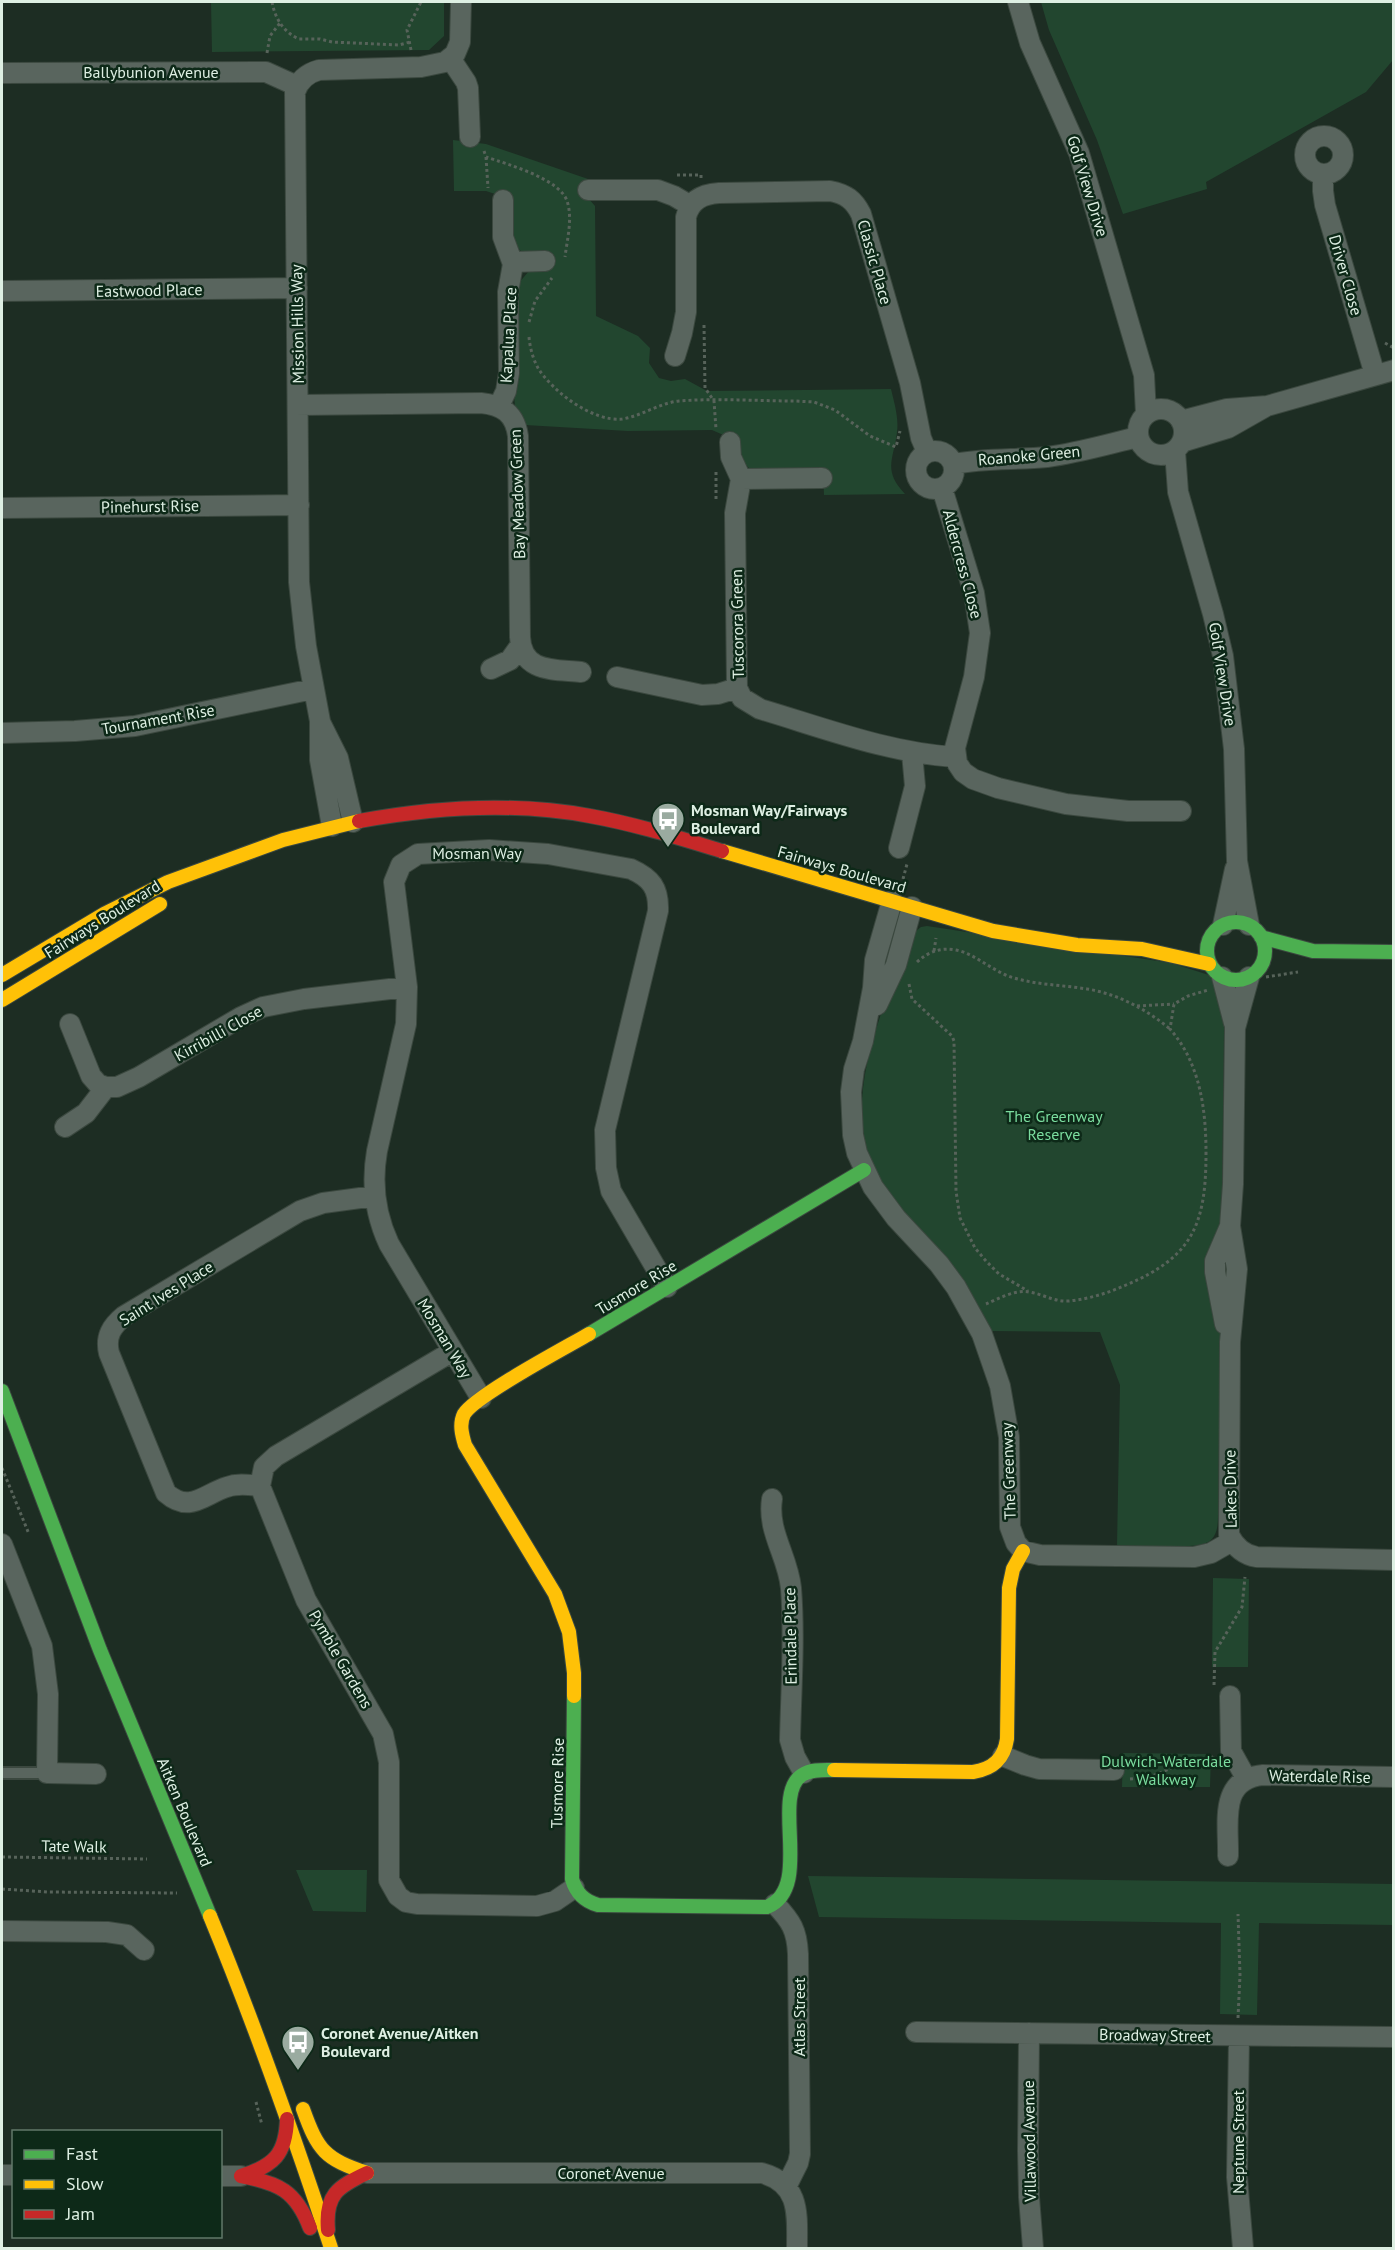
<svg xmlns="http://www.w3.org/2000/svg" width="1395" height="2250" viewBox="0 0 1395 2250" font-family="'PT Sans',sans-serif">
<style>
.green{fill:#22462f}
.lines{fill:none;stroke-linecap:round;stroke-linejoin:round}
.lane-casing{stroke:#3b483f;stroke-width:14}
.street-casing{stroke:#3b483f;stroke-width:22}
.fast-casing{stroke:#3b483f;stroke-width:16}
.slow-casing{stroke:#3b483f;stroke-width:16}
.jam-casing{stroke:#3b483f;stroke-width:16}
.path{stroke:#57635a;stroke-width:3;stroke-dasharray:3 3;stroke-linecap:butt}
.lane{stroke:#59655e;stroke-width:10}
.street{stroke:#59655e;stroke-width:20}
.fast{stroke:#4caf50;stroke-width:14}
.slow{stroke:#ffc107;stroke-width:14}
.jam{stroke:#c62828;stroke-width:14}
.labels{text-anchor:middle;stroke-width:5;stroke-linejoin:round;paint-order:stroke}
.street-label{font-size:16px;fill:#deefe3;stroke:#0d2918}
.poi-label{font-size:16px;font-weight:bold;fill:#deefe3;stroke:#0d2918;text-anchor:start}
.park-label{font-size:16px;fill:#7bdd9f;stroke:#0d2918}
</style>
<rect width="100%" height="100%" fill="#1d2d23"/>
<path class="green" d="M211,2h233v34l-15,14 -217,2z
M1041,2h352v58l-27,32 -160,90 1,7 -84,25 -26,-74 -48,-110z
M453,140l33,4 102,35v19l7,8 1,110 42,20 12,12 -1,15 10,15 12,3 14,-2 22,12 184,-2c3,13 8,29 6,43 -3,27 -15,38 8,62l-81,1 -1,-24 -73,-2 -9,-9 -4,-19 -25,-11 -84,1 -103,-6 -10,-19 -1,-11 4,-111 11,-13v-17l-7,-2 -9,-9 -3,-44 -24,-8h-32z
M927,926l244,37 41,13 12,39v15l-6,484c0,9 0,19 -7,26 -11,11 -76,6 -94,6l3,-161 -20,-53 -110,-1c-13,-27 -28,-54 -47,-77 -18,-22 -39,-39 -55,-61 -58,-75 -6,-183 24,-259l9,-7z
M1213,1578l36,1 -1,88h-36z
M1123,1753l88,1 -1,33h-88z
M296,1870h71l-1,42 -53,-1z
M808,1876l585,8v41l-134,-2 -2,92 -37,-1 1,-91 -402,-6z"/>
<g class="lines">
<defs>
<path id="lane" d="M2,1773h45"/>
<path id="street" d="M1018,2l12,41 49,110 65,222 2,39
M450,58l16,24 2,6 2,49
M2,73l264,-1 31,14
M1305 155a19 19 0 1 1 38 0a19 19 0 1 1-38 0Z
M1323,174v17l2,14 50,170
M588,190h70l16,6 17,10
M513,262l32,-1
M2,291l295,-3
M675,356l7,-23 4,-21v-95c4,-17 17,-23 33,-24l111,-2c16,3 24,9 31,23l49,169 11,55 6,14
M298,405l183,-2c22,2 34,11 37,33l2,201c2,36 34,32 61,35
M499,406l7,-15 3,-18 -1,-81 5,-28 -10,-27v-37
M1138 432a23 23 0 1 1 46 0a23 23 0 1 1-46 0Z
M1181,421l46,-12 40,-3 127,-36
M730,442l1,15 10,22 -6,34 2,175 5,10 18,11c64,19 129,44 196,48
M1182,442l46,-14 37,-21
M916 470a19 19 0 1 1 38 0a19 19 0 1 1-38 0Z
M1175,451l3,41 35,122 10,42 11,93 3,112 12,64
M954,464c30,-6 62,-4 93,-7 31,-4 61,-13 91,-20
M741,479l81,-1
M942,488l32,105 6,40 -6,44 -19,71 2,15 6,9 10,7 25,9 68,16 62,7h53
M2,508l297,-3
M491,669l19,-9 10,-14
M617,677l85,18 16,-1 19,-6
M321,724l17,34 15,64
M2,733l73,-2 60,-5 178,-37
M332,826l-12,-66v-39l-14,-75 -7,-64 -4,-490c4,-12 13,-19 24,-22l102,-3 24,-5 10,-8 5,-12 1,-40
M899,848l16,-62 -3,-33
M892,901l-17,59 -2,28 -10,53 -9,28 -3,23 2,43 4,18 16,34 23,31 43,46 17,23 26,47 18,52 9,51 1,90 6,16 7,8 17,4 154,2 17,-4 21,-12
M1223,925l12,-56
M1222,977l12,46
M1249,977l-14,51 -2,156 -3,42 7,43 -7,73 -1,193c6,12 15,20 28,22l137,3
M877,1005l19,-40 16,-58
M70,1024l21,52 7,8 8,3h11l22,-10 102,-60 22,-10 41,-8 103,-12
M65,1127l21,-14 20,-26
M1225,1324l-10,-52v-11l15,-35
M453,1351l-177,105 -12,11 -4,19 46,114 77,134 6,28v118l9,16 8,6 11,2 120,2 18,-5 19,-13
M481,1398l-92,-154c-14,-30 -18,-59 -12,-93l29,-127 1,-37 -13,-105 7,-17 17,-11 71,-4 59,4 83,15c20,9 28,19 27,42l-53,219 1,38 5,23 56,96
M260,1486c-11,-1 -22,-3 -33,1 -23,7 -37,27 -61,6l-57,-140c-4,-17 3,-27 15,-37l176,-105 23,-8 52,-7
M772,1499c-5,33 16,57 19,89 4,50 0,102 -1,152l5,17 9,16
M2,1544l40,102 6,48 -1,79 49,1
M1230,1696l1,55 15,27
M1003,1756l22,9 14,4 75,1
M1228,1856c1,-32 -10,-77 35,-81l131,2
M775,1904c16,17 22,26 23,50l2,200 -2,9 -12,24
M2,1931l105,1 20,3 17,15
M916,2032l478,5
M1029,2033l-1,118 1,46 4,51
M1239,2036l-2,141 6,71
M367,2173h395c39,11 35,42 35,75
M2,2175h12
M220,2176h21"/>
<path id="fast" d="M1207 951a29 29 0 1 1 58 0a29 29 0 1 1-58 0Z
M1261,937l52,14 81,1
M589,1334l275,-164
M2,1391l98,259 110,266
M574,1696l-2,183c4,14 12,22 26,26l169,2c47,-19 3,-111 35,-132 9,-6 22,-5 32,-5"/>
<path id="slow" d="M722,851l271,80 84,14 65,4 67,15
M2,975l102,-61 64,-32 115,-42 76,-19
M2,1000l158,-96
M574,1696v-23l-5,-41 -14,-38 -90,-149c-3,-10 -6,-21 -1,-31 12,-19 101,-66 125,-80
M834,1770l139,2c20,-3 31,-13 34,-33l2,-151 4,-19 10,-18
M210,1916c45,109 84,220 121,332
M303,2109c15,42 22,50 64,64"/>
<path id="jam" d="M359,821c76,-14 155,-19 231,-5 45,8 89,22 132,35
M241,2176c38,7 55,15 69,52
M241,2176c33,-10 45,-22 46,-57
M328,2230c-3,-35 9,-43 39,-57"/>
</defs>
<use href="#lane" class="lane-casing"/>
<use href="#street" class="street-casing"/>
<use href="#fast" class="fast-casing"/>
<use href="#slow" class="slow-casing"/>
<use href="#jam" class="jam-casing"/>
<path class="path" d="M272,2c3,16 11,30 27,37h21l12,3 67,3 11,-3
M411,50l-4,-20 14,-28
M267,53l3,-17 10,-13
M484,151l2,6c21,7 74,22 81,44 6,17 0,39 -2,56
M486,157l2,31
M677,175h24v3
M529,322l6,-21 17,-23
M704,325l1,63 9,13 2,28
M529,337c1,11 4,22 9,31 15,24 55,54 84,51 20,-3 37,-16 57,-18 38,-3 78,0 116,0l19,1 21,8 35,26 26,11 4,-16
M1385,343l9,5
M716,472v29
M903,879l4,-15
M934,951l2,-13
M917,962c11,-10 24,-15 39,-12 20,4 37,22 58,28 24,7 49,7 73,11 31,5 59,20 83,40
M1266,977l32,-5
M909,984l3,15 40,37 2,5 2,150 4,27 15,30 11,13 13,13 29,17
M1137,1006l37,-2
M986,1304c12,-5 30,-15 43,-12 14,2 25,10 40,9 20,-2 39,-8 57,-16 67,-28 80,-61 80,-132 0,-44 -6,-90 -36,-124l4,-25 14,-8 20,-6
M2,1468l27,66
M1214,1685l1,-33 27,-45 3,-30
M1130,1779l20,-2 31,-13 32,-7v-3
M2,1857l145,2
M2,1889l46,3 129,1
M1238,2018l2,-43 -2,-61
M256,2102l6,23"/>
<use href="#lane" class="lane"/>
<use href="#street" class="street"/>
<use href="#fast" class="fast"/>
<use href="#slow" class="slow"/>
<use href="#jam" class="jam"/>
</g>
<defs>
<symbol id="bus-pin" viewBox="-11 -11 22 30"><path d="M0 17L-7.5 6A9.5 9.5 0 1 1 7.5 6Z" fill="#9aaba0" stroke="#0d2918"/><path d="M-5-6H5V4H4V6H2V4H-2V6H-4V4H-5ZM-3.5-4V0h7V-4ZM-3.5 1.2v1.5H-2V1.2ZM2 1.2v1.5H3.5V1.2Z" fill="#fff"/></symbol>
</defs>
<g fill-rule="evenodd">
<use href="#bus-pin" x="649" y="800" width="38" height="52"/>
<use href="#bus-pin" x="279" y="2023" width="38" height="52"/>
</g>
<g class="labels">
<g class="street-label">
<text x="151" y="78">Ballybunion Avenue</text>
<text transform="translate(1088 186) rotate(73)" y="6">Golf View Drive</text>
<text transform="translate(875 262) rotate(74)" y="6">Classic Place</text>
<text transform="translate(1346 275) rotate(74)" y="6">Driver Close</text>
<text transform="translate(149 290) rotate(-1)" y="6">Eastwood Place</text>
<text transform="translate(297 324) rotate(-91)" y="6">Mission Hills Way</text>
<text transform="translate(508 335) rotate(-87)" y="6">Kapalua Place</text>
<text transform="translate(1029 455) rotate(-5)" y="6">Roanoke Green</text>
<text transform="translate(517 494) rotate(-92)" y="6">Bay Meadow Green</text>
<text transform="translate(150 506) rotate(-1)" y="6">Pinehurst Rise</text>
<text transform="translate(963 564) rotate(75)" y="6">Aldercress Close</text>
<text transform="translate(737 624) rotate(-91)" y="6">Tuscorora Green</text>
<text transform="translate(1223 674) rotate(81)" y="6">Golf View Drive</text>
<text transform="translate(158 719) rotate(-10)" y="6">Tournament Rise</text>
<text x="477" y="859">Mosman Way</text>
<text transform="translate(842 869) rotate(16)" y="6">Fairways Boulevard</text>
<text transform="translate(102 919) rotate(-32)" y="6">Fairways Boulevard</text>
<text transform="translate(218 1033) rotate(-29)" y="6">Kirribilli Close</text>
<text transform="translate(636 1287) rotate(-31)" y="6">Tusmore Rise</text>
<text transform="translate(166 1293) rotate(-32)" y="6">Saint Ives Place</text>
<text transform="translate(445 1338) rotate(59)" y="6">Mosman Way</text>
<text transform="translate(1008 1471) rotate(-92)" y="6">The Greenway</text>
<text transform="translate(1230 1489) rotate(-91)" y="6">Lakes Drive</text>
<text transform="translate(790 1636) rotate(-91)" y="6">Erindale Place</text>
<text transform="translate(341 1659) rotate(60)" y="6">Pymble Gardens</text>
<text transform="translate(1320 1776) rotate(1)" y="6">Waterdale Rise</text>
<text transform="translate(557 1783) rotate(-89)" y="6">Tusmore Rise</text>
<text transform="translate(185 1812) rotate(67)" y="6">Aitken Boulevard</text>
<text transform="translate(74 1846) rotate(1)" y="6">Tate Walk</text>
<text transform="translate(799 2017) rotate(-90)" y="6">Atlas Street</text>
<text transform="translate(1155 2035) rotate(1)" y="6">Broadway Street</text>
<text transform="translate(1029 2141) rotate(-91)" y="6">Villawood Avenue</text>
<text transform="translate(1238 2142) rotate(-90)" y="6">Neptune Street</text>
<text x="611" y="2179">Coronet Avenue</text>
</g>
<g class="poi-label">
<text x="691" y="816">Mosman Way/Fairways<tspan x="691" dy="18">Boulevard</tspan></text>
<text x="321" y="2039">Coronet Avenue/Aitken<tspan x="321" dy="18">Boulevard</tspan></text>
</g>
<g class="park-label">
<text x="1054" y="1122">The Greenway<tspan x="1054" dy="18">Reserve</tspan></text>
<text x="1166" y="1767">Dulwich-Waterdale<tspan x="1166" dy="18">Walkway</tspan></text>
</g>
</g>
<rect width="1395" height="2250" fill="none" stroke="#deefe3" stroke-width="6"/>
<rect x="12" y="2130" width="210" height="108" fill="#0d2918" stroke="#617869" stroke-width="1.5"/>
<rect x="24" y="2150" width="30" height="9" fill="#4caf50" stroke="#617869" stroke-width="1.5"/>
<text x="66" y="2160" font-size="18" fill="#deefe3">Fast</text>
<rect x="24" y="2180" width="30" height="9" fill="#ffc107" stroke="#617869" stroke-width="1.5"/>
<text x="66" y="2190" font-size="18" fill="#deefe3">Slow</text>
<rect x="24" y="2210" width="30" height="9" fill="#c62828" stroke="#617869" stroke-width="1.5"/>
<text x="66" y="2220" font-size="18" fill="#deefe3">Jam</text>
</svg>
